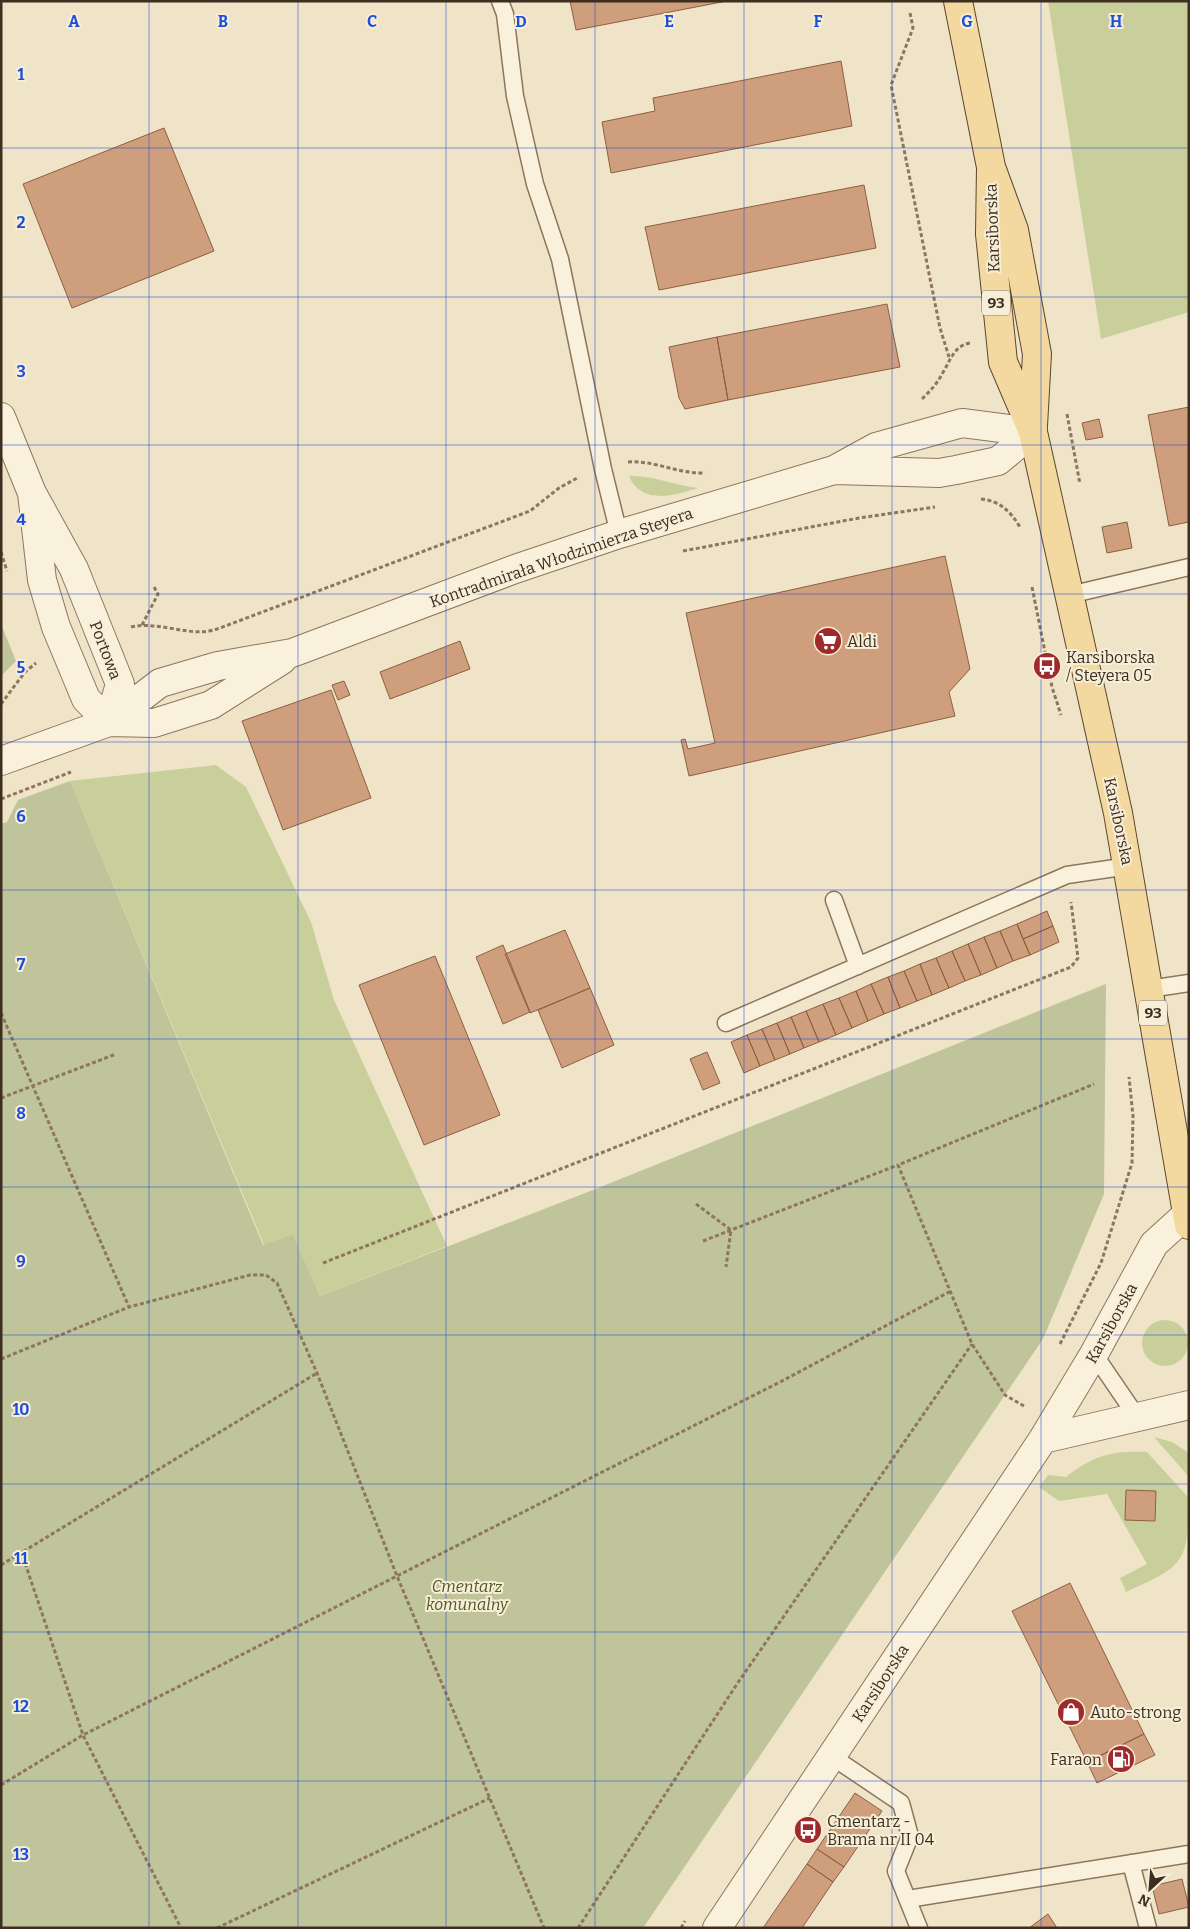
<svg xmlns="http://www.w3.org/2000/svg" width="1190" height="1929" viewBox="0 0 1190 1929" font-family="Bitter,serif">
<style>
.green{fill:#c9cf9b}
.cemetery{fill:#bfc49a}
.building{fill:#cf9f7d;stroke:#8d5f41}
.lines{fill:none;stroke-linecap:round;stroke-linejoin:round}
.service-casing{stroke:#8d765c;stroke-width:19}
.minor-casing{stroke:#8d765c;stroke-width:30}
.tertiary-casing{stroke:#8d765c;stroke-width:30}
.primary-casing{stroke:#5b4430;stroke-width:30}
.path{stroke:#8d765c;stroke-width:3;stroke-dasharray:4 2.5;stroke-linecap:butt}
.service{stroke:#faf1dc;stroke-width:16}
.minor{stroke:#faf1dc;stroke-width:28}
.tertiary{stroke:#faf1dc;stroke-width:28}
.primary{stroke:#f3d9a0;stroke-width:28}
.grid{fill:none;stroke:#1d4ed8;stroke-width:1;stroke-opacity:0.55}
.labels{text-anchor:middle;stroke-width:4;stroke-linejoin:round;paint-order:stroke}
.shield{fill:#f7eed8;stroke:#756857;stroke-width:1}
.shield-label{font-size:15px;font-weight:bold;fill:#3d2e20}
.street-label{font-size:16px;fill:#3d2e20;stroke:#f7eed8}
.poi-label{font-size:16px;fill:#3d2e20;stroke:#f7eed8;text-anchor:start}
.park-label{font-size:16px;font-style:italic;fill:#4d5a26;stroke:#f7eed8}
.grid-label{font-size:16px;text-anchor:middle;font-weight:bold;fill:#1d4ed8;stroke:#f7eed8;stroke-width:4;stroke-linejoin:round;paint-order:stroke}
</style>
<rect width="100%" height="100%" fill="#f0e4c8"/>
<path class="green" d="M1048,1h141v311l-88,27z
M629,476c23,-1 45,9 69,12 -24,8 -57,17 -69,-12z
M216,765l30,22 65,135 23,78 113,246 -127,50 -27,-62 -29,11 -194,-464z
M1142 1343a23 23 0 1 1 46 0a23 23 0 1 1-46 0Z
M1154,1437l18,5 17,11v24z
M1147,1452l40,44c3,68 -4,70 -61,96l-6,-14 27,-14 -40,-70 -48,7 -20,-14 9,-12 18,2c28,-22 46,-26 81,-25z"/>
<path class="cemetery" d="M1,624l15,37 -15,15z
M70,781l193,464 30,-11 27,62 278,-108 508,-204 -2,210 -61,145 -400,589h-642v-1104l6,-2 11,-22z"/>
<path class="building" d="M570,1h157l-151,29z
M841,61l11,65 -241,47 -9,-51 53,-11 -2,-13z
M164,128l50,123 -142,57 -49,-124z
M864,185l12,63 -217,42 -14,-63z
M887,304l13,63 -172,33 -11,-63z
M717,337l11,63 -43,9 -6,-11 -10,-51z
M1189,407v115l-20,4 -21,-111z
M1099,419l4,18 -17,3 -4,-17z
M1127,522l5,26 -25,5 -5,-26z
M945,556l25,113 -21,23 6,24 -266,60 -8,-36 4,-1 3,10 27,-6 -29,-130z
M460,641l10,28 -80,30 -10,-27z
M344,681l6,14 -12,5 -6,-15z
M331,690l40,108 -88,32 -41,-109z
M1047,911l6,15 -30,13 -6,-15z
M1017,924l13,31 -17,6 -13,-30z
M1053,926l6,16 -29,13 -7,-16z
M565,930l25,58 -60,25 -25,-59z
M1000,931l13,30 -16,7 -13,-31z
M984,937l13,31 -16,7 -13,-31z
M968,944l13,31 -16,6 -13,-30z
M503,945l27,67 -27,12 -27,-67z
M952,951l13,30 -16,7 -13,-30z
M435,956l65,159 -76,30 -65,-160z
M936,958l13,30 -17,7 -12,-31z
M920,964l12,31 -15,6 -13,-30z
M904,971l13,30 -17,7 -12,-31z
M888,977l12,31 -16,6 -13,-30z
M871,984l13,30 -16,7 -12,-30z
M590,988l24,57 -52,23 -24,-58z
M856,991l12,30 -16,7 -13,-30z
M839,998l13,30 -16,7 -13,-31z
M823,1004l13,31 -17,7 -13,-31z
M806,1011l13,31 -15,6 -13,-31z
M791,1017l13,31 -14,6 -13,-31z
M777,1023l13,31 -15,6 -13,-31z
M762,1029l13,31 -15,6 -13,-31z
M747,1035l13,31 -16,7 -13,-31z
M707,1052l13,31 -17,7 -13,-31z
M1126,1490l30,1 -1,30 -30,-1z
M1070,1583l74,151 -57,28 -75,-151z
M1144,1734l11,21 -58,28 -10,-21z
M855,1793l27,18 -38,56 -27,-18z
M817,1849l27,18 -11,15 -26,-18z
M807,1864l26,18 -31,46h-39z
M1182,1879l7,28 -30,7 -7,-28z
M1048,1914l9,14h-28z"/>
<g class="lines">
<defs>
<path id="service" d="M500,1l5,13 10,82 20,88 25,75 43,210 16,65
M1069,595l120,-28
M834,900l24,66
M1149,989l40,-6
M726,1023l341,-148 62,-9
M1094,1354l43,63
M831,1756l70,47 9,33 -14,35 23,57
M1131,1863l17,65
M908,1899l281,-45"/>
<path id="minor" d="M1,417l31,76 42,76 46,115 -11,38 -23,-23 -30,-72 -14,-47 -10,-87
M1043,1439l146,-34
M717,1928l326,-489 51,-85 60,-110 33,-30"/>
<path id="tertiary" d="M835,470l104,3 17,-3 42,-9 35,-29
M109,722l45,1 57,-18 71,-45
M1,761l108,-39 51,-39 58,-17 74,-13 223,-84 104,-35 215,-64 42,-23 86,-24 71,9"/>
<path id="primary" d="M958,1l33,166 23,63 23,124 -4,72
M991,167l-1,67 13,128 30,70 85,381 71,412"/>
</defs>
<use href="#service" class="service-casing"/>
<use href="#minor" class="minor-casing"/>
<use href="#tertiary" class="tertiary-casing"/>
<use href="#primary" class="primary-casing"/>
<path class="path" d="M910,13l3,15 -22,57 49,243 9,29
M922,399c8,-8 15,-15 20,-25 8,-12 11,-28 28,-31
M1067,414l13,70
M628,462c26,-2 50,12 77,11
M981,499c19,2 29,12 39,28
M683,551l176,-33 76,-11
M1,552l6,19
M1032,587l20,100 9,28
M142,625l16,-31 -5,-9
M131,627c26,-6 53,8 78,4 7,-1 13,-4 19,-6l302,-114 29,-23 20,-11
M1,704l24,-32 11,-9
M1,799l70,-27
M1,1013l128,294
M1,1098l115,-44
M696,1204l35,26 -5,37
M703,1241l195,-76
M323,1263l748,-296 7,-9 -7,-56
M1060,1344l41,-81 31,-100 1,-47 -4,-39
M1,1359l128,-52 121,-32h16l11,8 40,90 80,203 147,352
M1024,1406l-19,-11 -33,-51 -74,-179 196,-81
M21,1551l62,184 98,193
M1,1565l316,-192
M1,1785l82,-50 699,-354 169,-90
M217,1928l273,-130
M578,1928l159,-244 235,-340
M681,1928l4,-7"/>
<use href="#service" class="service"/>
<use href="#minor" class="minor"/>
<use href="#tertiary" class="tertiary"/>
<use href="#primary" class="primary"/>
</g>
<path class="grid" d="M149,1v1927M298,1v1927M446,1v1927M595,1v1927M744,1v1927M892,1v1927M1041,1v1927M1,148h1188M1,297h1188M1,445h1188M1,594h1188M1,742h1188M1,890h1188M1,1039h1188M1,1187h1188M1,1335h1188M1,1484h1188M1,1632h1188M1,1781h1188"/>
<defs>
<symbol id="supermarket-disc" viewBox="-11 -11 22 22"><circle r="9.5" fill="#9e2a2b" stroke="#f7eed8"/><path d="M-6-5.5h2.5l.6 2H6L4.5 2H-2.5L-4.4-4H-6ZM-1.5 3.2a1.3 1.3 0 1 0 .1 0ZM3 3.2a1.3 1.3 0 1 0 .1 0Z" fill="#fff"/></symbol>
<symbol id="bus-disc" viewBox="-11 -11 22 22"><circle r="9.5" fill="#9e2a2b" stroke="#f7eed8"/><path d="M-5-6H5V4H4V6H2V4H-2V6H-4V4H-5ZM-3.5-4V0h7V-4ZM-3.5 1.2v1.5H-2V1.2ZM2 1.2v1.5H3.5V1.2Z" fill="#fff"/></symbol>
<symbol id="shop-disc" viewBox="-11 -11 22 22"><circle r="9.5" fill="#9e2a2b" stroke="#f7eed8"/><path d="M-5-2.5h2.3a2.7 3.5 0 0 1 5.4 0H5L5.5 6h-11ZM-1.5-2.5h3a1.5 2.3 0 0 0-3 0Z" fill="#fff"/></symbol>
<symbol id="fuel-disc" viewBox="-11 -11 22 22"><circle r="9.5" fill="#9e2a2b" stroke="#f7eed8"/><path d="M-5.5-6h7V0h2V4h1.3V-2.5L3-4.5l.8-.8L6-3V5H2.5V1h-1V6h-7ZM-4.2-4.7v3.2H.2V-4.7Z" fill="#fff"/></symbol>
</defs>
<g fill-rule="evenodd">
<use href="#supermarket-disc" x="812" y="625" width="32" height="32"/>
<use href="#bus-disc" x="1031" y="650" width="32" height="32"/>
<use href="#shop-disc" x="1055" y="1696" width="32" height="32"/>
<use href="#fuel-disc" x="1105" y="1743" width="32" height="32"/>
<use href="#bus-disc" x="792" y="1814" width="32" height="32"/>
</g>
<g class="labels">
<g class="shield">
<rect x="982" y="290.5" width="28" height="25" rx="4"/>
<rect x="1139" y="1000.5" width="28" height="25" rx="4"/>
</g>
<g class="shield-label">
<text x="996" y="308">93</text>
<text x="1153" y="1018">93</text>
</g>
<g class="street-label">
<text transform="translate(992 228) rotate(-92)" y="6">Karsiborska</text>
<text transform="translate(561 557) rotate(-19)" y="6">Kontradmirała Włodzimierza Steyera</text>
<text transform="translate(106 650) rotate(69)" y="6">Portowa</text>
<text transform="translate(1119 821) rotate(78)" y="6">Karsiborska</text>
<text transform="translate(1111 1323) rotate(-61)" y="6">Karsiborska</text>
<text transform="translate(880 1683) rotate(-57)" y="6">Karsiborska</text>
</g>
<g class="poi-label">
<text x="847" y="647">Aldi</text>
<text x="1066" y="663">Karsiborska<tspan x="1066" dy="18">/ Steyera 05</tspan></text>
<text x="1090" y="1718">Auto-strong</text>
<text x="1102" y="1765" text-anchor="end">Faraon</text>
<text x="827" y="1827">Cmentarz -<tspan x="827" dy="18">Brama nr II 04</tspan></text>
</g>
<g class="park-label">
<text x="467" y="1592">Cmentarz<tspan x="467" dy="18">komunalny</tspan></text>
</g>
</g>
<g class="grid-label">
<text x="74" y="27">A</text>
<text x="223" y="27">B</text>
<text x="372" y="27">C</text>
<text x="521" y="27">D</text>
<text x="669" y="27">E</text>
<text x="818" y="27">F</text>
<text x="967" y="27">G</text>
<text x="1116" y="27">H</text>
<text x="21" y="80">1</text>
<text x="21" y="228">2</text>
<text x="21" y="377">3</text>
<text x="21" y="525">4</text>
<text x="21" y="673">5</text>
<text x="21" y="822">6</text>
<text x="21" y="970">7</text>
<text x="21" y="1119">8</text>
<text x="21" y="1267">9</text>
<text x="21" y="1415">10</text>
<text x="21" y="1564">11</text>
<text x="21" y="1712">12</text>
<text x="21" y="1860">13</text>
</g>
<rect width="1190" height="1929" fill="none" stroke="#3d2e20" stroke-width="5"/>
<g transform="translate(1150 1889) rotate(206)" stroke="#f7eed8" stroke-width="4" paint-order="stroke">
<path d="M0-4L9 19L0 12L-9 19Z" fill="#3d2e20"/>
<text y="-8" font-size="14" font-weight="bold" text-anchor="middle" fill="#3d2e20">N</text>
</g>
</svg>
